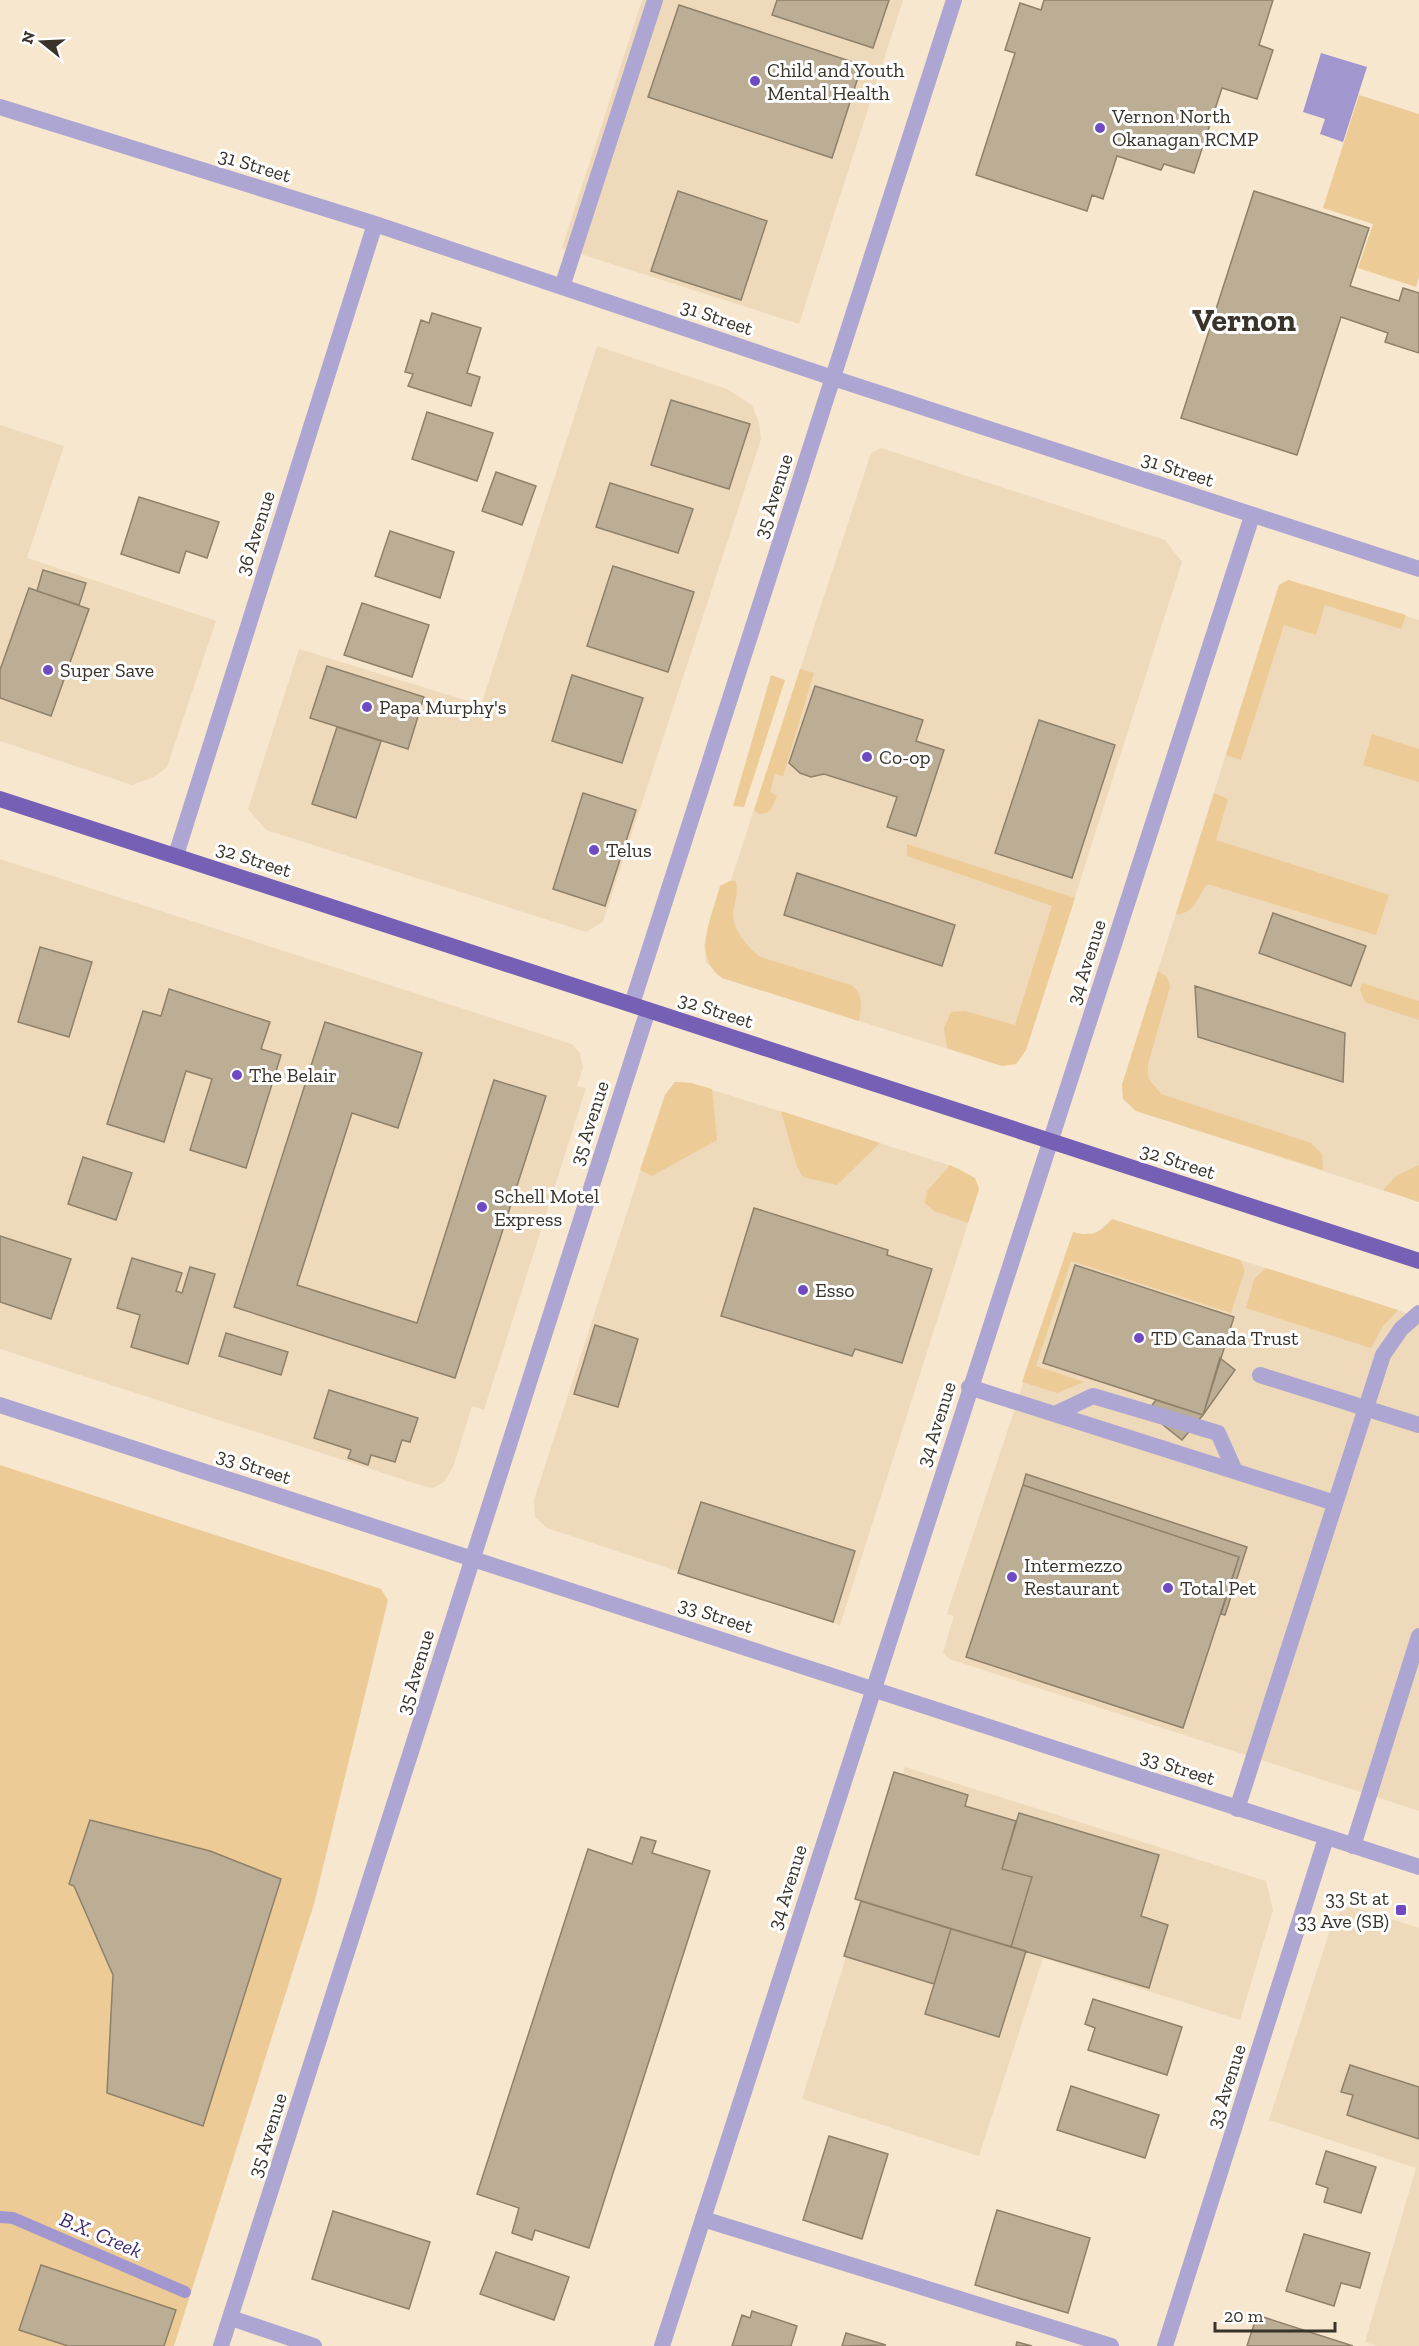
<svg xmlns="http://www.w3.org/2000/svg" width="1419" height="2346" viewBox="0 0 1419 2346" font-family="'Zilla Slab',serif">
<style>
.built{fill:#eedaba}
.green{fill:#eccb97}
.water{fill:#a196ce}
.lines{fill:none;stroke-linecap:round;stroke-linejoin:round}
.stream{stroke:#a196ce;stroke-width:12}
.building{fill:#bcad95;stroke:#8f8069;stroke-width:1.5}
.service{stroke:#aea6d2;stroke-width:16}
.minor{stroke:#aea6d2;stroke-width:16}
.trunk{stroke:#7660b6;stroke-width:16}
.poi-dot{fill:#704ac3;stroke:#fff;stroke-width:2}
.labels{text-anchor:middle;stroke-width:6;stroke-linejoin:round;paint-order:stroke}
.poi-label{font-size:20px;fill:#39332a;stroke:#fff;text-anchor:start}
.street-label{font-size:20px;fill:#39332a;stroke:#fff}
.water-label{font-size:21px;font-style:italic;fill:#3f2b6f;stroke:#fff}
.town-label{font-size:32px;font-weight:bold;fill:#39332a;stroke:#fff}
</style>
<rect width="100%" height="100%" fill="#f7e7ce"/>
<path class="built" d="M642,0h261l-104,324 -237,-76z
M597,346l130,43 25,16 7,18 2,16 -158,483 -17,10 -320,-102 -18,-21 51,-160 182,56z
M0,425l64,21 -37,112 189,63 -49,146 -13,10 -22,8 -132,-44z
M881,448l284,92 17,22 -156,488 -10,14 -14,2 -280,-88 -16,-16 -2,-17 16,-59 11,-6 140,-427z
M1288,580l131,40v582l-283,-91 -13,-12 -1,-14 157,-500z
M0,859l572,185 8,9 3,14 -6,19 9,2 -102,322 -12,-4 -19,61 -9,15 -11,6 -10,-2 -423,-137z
M675,1082l16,1 267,85 17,10 4,11 -139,436 -293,-97 -12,-11 -1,-17 131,-405z
M1112,1219l307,98v494l-470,-152 -6,-7 11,-36 -7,-2 126,-382 13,4 10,-3z
M905,1767l361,114 7,29 -33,110 -197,-62 -64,198 -177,-57z
M1344,1904l75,24v418h-42l-12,-4 51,-174 -147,-48 60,-187z"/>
<path class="green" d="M1359,95l60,19v163l-3,10 -58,-19 15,-44 -50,-16z
M1288,580l118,35 -5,14 -76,-24 -9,30 -32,-10 -43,135 -15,-5 53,-170z
M800,669l14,4 -31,103 -8,-2 -5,18 7,4c-4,10 -6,18 -18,18l-5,-4z
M771,675l14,5 -41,127 -11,-1z
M1372,734l47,15v33l-56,-17z
M1214,793l14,6 -12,41 173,55 -13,40 -169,-51c-9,13 -13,31 -31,30z
M907,844l168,54 -49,152 -10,14 -14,2 -55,-18 -3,-20 7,-16 14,-1 50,14 37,-119 -145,-50z
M730,881h5c5,11 -1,21 -2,32 0,18 14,33 27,44l91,28c13,9 10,22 8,36l-137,-43c-31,-22 -10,-61 -2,-92z
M1158,971l9,6 3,10 -22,77v14l13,16 150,49 11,11 1,16 -187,-59 -13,-12 -1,-14z
M1362,983l57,18v19l-54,-18 -5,-12z
M675,1082l16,1 21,6 5,51 -65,36 -12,-6 25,-75z
M781,1111l99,32 -43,42 -34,-8 -6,-10z
M950,1165l25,13 4,11 -11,34 -34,-12 -9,-8 2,-12z
M1419,1165v37l-36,-12 13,-14z
M1112,1219l128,41 5,10 -14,43 -160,-52 -35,105 48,16 -27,11 -35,-11 51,-150c17,5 28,1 39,-13z
M1266,1268l132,42 -15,16 -12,22 -125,-40 8,-29z
M0,1465l381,124 7,11 -74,304 -140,442h-174z"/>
<path class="water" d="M1321,53l46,14 -24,75 -23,-8 5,-15 -22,-7z"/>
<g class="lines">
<path class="stream" d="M0,2217l13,1 172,74"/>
</g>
<path class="building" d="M777,0h112l-16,48 -101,-33z
M1044,0h229l-14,45 14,5 -16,49 -35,-11 -28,85 -30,-9 -3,6 -44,-14 -14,43 -11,-4 -5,16 -111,-36 39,-122 -10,-3 15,-47 21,7z
M679,5l183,60 -30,93 -184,-61z
M678,191l89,30 -26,79 -90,-29z
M1254,191l115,37 -19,58 49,15 4,-13 16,5v60l-34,-11 3,-9 -47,-16 -44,138 -116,-37z
M432,313l49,15 -14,45 13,4 -9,29 -63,-20 5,-12 -8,-2 16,-52 8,3z
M671,400l79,24 -21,65 -78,-24z
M427,412l66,21 -16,48 -65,-22z
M496,472l40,14 -14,39 -40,-14z
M610,483l83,26 -15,44 -82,-26z
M139,497l80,25 -12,36 -21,-7 -7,22 -58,-19z
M390,531l64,21 -14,46 -65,-22z
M613,566l81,26 -26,80 -81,-26z
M43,570l43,13 -7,22 -42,-14z
M29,588l60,21 -38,107 -51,-18v-28z
M362,603l67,22 -17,52 -68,-22z
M327,666l97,31 -16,52 -98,-31z
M572,675l71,23 -21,65 -70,-22z
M815,686l108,34 -7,21 28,9 -28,86 -29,-9 10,-30 -73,-23 -13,3 -11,-4 -11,-10z
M1039,720l76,25 -43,133 -77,-25z
M337,727l44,14 -25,77 -44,-14z
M583,793l53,17 -31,96 -52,-17z
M797,873l158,52 -13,41 -158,-51z
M1273,913l93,33 -15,40 -92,-33z
M40,947l52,15 -23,75 -51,-15z
M1195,986l150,47 -2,49 -145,-45z
M169,989l101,33 -9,27 20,6 -35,113 -56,-18 22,-71 -26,-8 -22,71 -57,-18 36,-113 18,5z
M325,1022l97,31 -24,75 -46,-15 -55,172 120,38 77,-243 52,16 -91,282 -221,-71z
M83,1157l49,16 -16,47 -48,-16z
M754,1208l134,42 -1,5 45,14 -30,94 -47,-14 -3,7 -131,-40z
M0,1236l71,23 -20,60 -51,-17z
M132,1258l50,15 -6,18 6,2 8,-26 25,7 -27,90 -57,-17 9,-32 -23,-7z
M1075,1265l159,52 -31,98 -160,-52z
M595,1325l43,14 -20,68 -44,-13z
M226,1333l62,19 -7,23 -62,-19z
M1220,1358l15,12 -32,45z
M329,1390l89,28 -8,24 -8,-2 -7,22 -24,-7 -3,10 -20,-7 3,-8 -37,-12z
M1156,1400l47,15 -21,25 -35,-28z
M1026,1474l221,73 -22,68 -4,-1 18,-57 -216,-72z
M1023,1485l216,72 -56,171 -217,-71z
M701,1502l154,49 -22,71 -155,-49z
M894,1772l74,23 -3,11 51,15 -14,48 30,8 -21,70 -156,-48z
M1019,1813l140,42 -18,61 27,9 -19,63 -138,-41 21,-70 -30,-8z
M90,1820l120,31 71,28 -78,247 -96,-33 6,-118 -39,-89 -5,-2z
M641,1837l15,4 -4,12 58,18 -121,377 -54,-18 -3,10 -20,-7 7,-25 -42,-14 111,-345 44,15z
M861,1901l90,28 -17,55 -90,-28z
M951,1929l75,22 -27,86 -74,-23z
M1093,1999l89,28 -15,48 -79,-25 7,-22 -10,-4z
M1350,2065l69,22v52l-72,-24 6,-20 -12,-3z
M1071,2086l88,29 -14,43 -88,-28z
M829,2136l59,18 -26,85 -59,-19z
M1326,2151l50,16 -15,46 -37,-11 4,-14 -12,-4z
M997,2210l93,28 -22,75 -93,-28z
M333,2211l97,31 -21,67 -97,-30z
M1304,2234l66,19 -10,35 -19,-5 -7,23 -48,-15z
M496,2252l73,25 -15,43 -74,-26z
M41,2265l135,45 -12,36h-96l-49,-16z
M752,2311l45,15 -6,20h-59l10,-31 8,3z
M1257,2315l96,31h-106z
M846,2333l40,12 -44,1z
M1017,2342l15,4h-16z"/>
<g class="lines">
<path class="service" d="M562,287l93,-287
M1260,1375l159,50
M969,1387l366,116
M1055,1414l38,-18 125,37 17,38
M1237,1809l146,-454 18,-26 18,-16
M1353,1846l66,-210
M703,2219l408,127"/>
<path class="minor" d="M0,107l375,117 458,154 586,191
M176,855l199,-631
M632,1004l322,-1004
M0,1405l1419,462
M231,2318l83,28
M221,2346l427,-1336
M662,2346l590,-1830
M1165,2346l161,-508"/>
<path class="trunk" d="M0,799l1419,462"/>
</g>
<g class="poi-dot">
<circle cx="755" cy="81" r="6"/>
<circle cx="1100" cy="128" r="6"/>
<circle cx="48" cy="670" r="6"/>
<circle cx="367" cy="707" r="6"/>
<circle cx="867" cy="757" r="6"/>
<circle cx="594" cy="850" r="6"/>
<circle cx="237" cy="1075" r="6"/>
<circle cx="482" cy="1207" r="6"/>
<circle cx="803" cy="1290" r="6"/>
<circle cx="1139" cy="1338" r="6"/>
<circle cx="1012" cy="1577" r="6"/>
<circle cx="1168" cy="1588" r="6"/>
<rect x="1395" y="1904" width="12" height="12" rx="3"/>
</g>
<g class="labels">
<g class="poi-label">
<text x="767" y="77">Child and Youth<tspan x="767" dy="23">Mental Health</tspan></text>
<text x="1112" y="123">Vernon North<tspan x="1112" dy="23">Okanagan RCMP</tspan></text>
<text x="60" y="677">Super Save</text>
<text x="379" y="714">Papa Murphy's</text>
<text x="879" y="764">Co-op</text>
<text x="606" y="857">Telus</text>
<text x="249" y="1082">The Belair</text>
<text x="494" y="1203">Schell Motel<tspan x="494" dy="23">Express</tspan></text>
<text x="815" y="1297">Esso</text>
<text x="1151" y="1345">TD Canada Trust</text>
<text x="1024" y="1572">Intermezzo<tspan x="1024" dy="23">Restaurant</tspan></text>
<text x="1180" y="1595">Total Pet</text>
<text x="1389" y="1905" text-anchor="end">33 St at<tspan x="1389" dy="23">33 Ave (SB)</tspan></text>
</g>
<g class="street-label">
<text transform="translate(255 165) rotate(17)" y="7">31 Street</text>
<text transform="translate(717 317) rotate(19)" y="7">31 Street</text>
<text transform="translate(1178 469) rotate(18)" y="7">31 Street</text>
<text transform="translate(773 496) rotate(-72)" y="7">35 Avenue</text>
<text transform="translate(255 533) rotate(-72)" y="7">36 Avenue</text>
<text transform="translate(254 859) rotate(18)" y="7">32 Street</text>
<text transform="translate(1086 962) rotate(-72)" y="7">34 Avenue</text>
<text transform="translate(716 1010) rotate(18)" y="7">32 Street</text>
<text transform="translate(589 1123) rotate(-72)" y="7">35 Avenue</text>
<text transform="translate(1178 1161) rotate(18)" y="7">32 Street</text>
<text transform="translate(936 1424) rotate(-72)" y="7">34 Avenue</text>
<text transform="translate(254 1466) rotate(18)" y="7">33 Street</text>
<text transform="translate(716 1615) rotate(18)" y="7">33 Street</text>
<text transform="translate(415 1672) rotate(-73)" y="7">35 Avenue</text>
<text transform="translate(1178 1767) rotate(18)" y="7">33 Street</text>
<text transform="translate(787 1887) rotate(-72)" y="7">34 Avenue</text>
<text transform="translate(1226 2086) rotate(-72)" y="7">33 Avenue</text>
<text transform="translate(267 2135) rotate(-72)" y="7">35 Avenue</text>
</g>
<g class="water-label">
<text transform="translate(101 2235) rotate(23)" y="7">B.X. Creek</text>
</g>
<g class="town-label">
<text x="1244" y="331">Vernon</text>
</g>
</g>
<g transform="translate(42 42) rotate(288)" stroke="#ffffff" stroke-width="4.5" paint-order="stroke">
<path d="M0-4.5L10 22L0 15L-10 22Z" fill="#39332a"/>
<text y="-9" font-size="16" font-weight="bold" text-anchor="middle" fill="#39332a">N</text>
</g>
<path d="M1215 2322v9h120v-9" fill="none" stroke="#39332a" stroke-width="3"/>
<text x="1224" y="2322" font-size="18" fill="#39332a" stroke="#ffffff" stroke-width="4.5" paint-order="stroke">20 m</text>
</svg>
